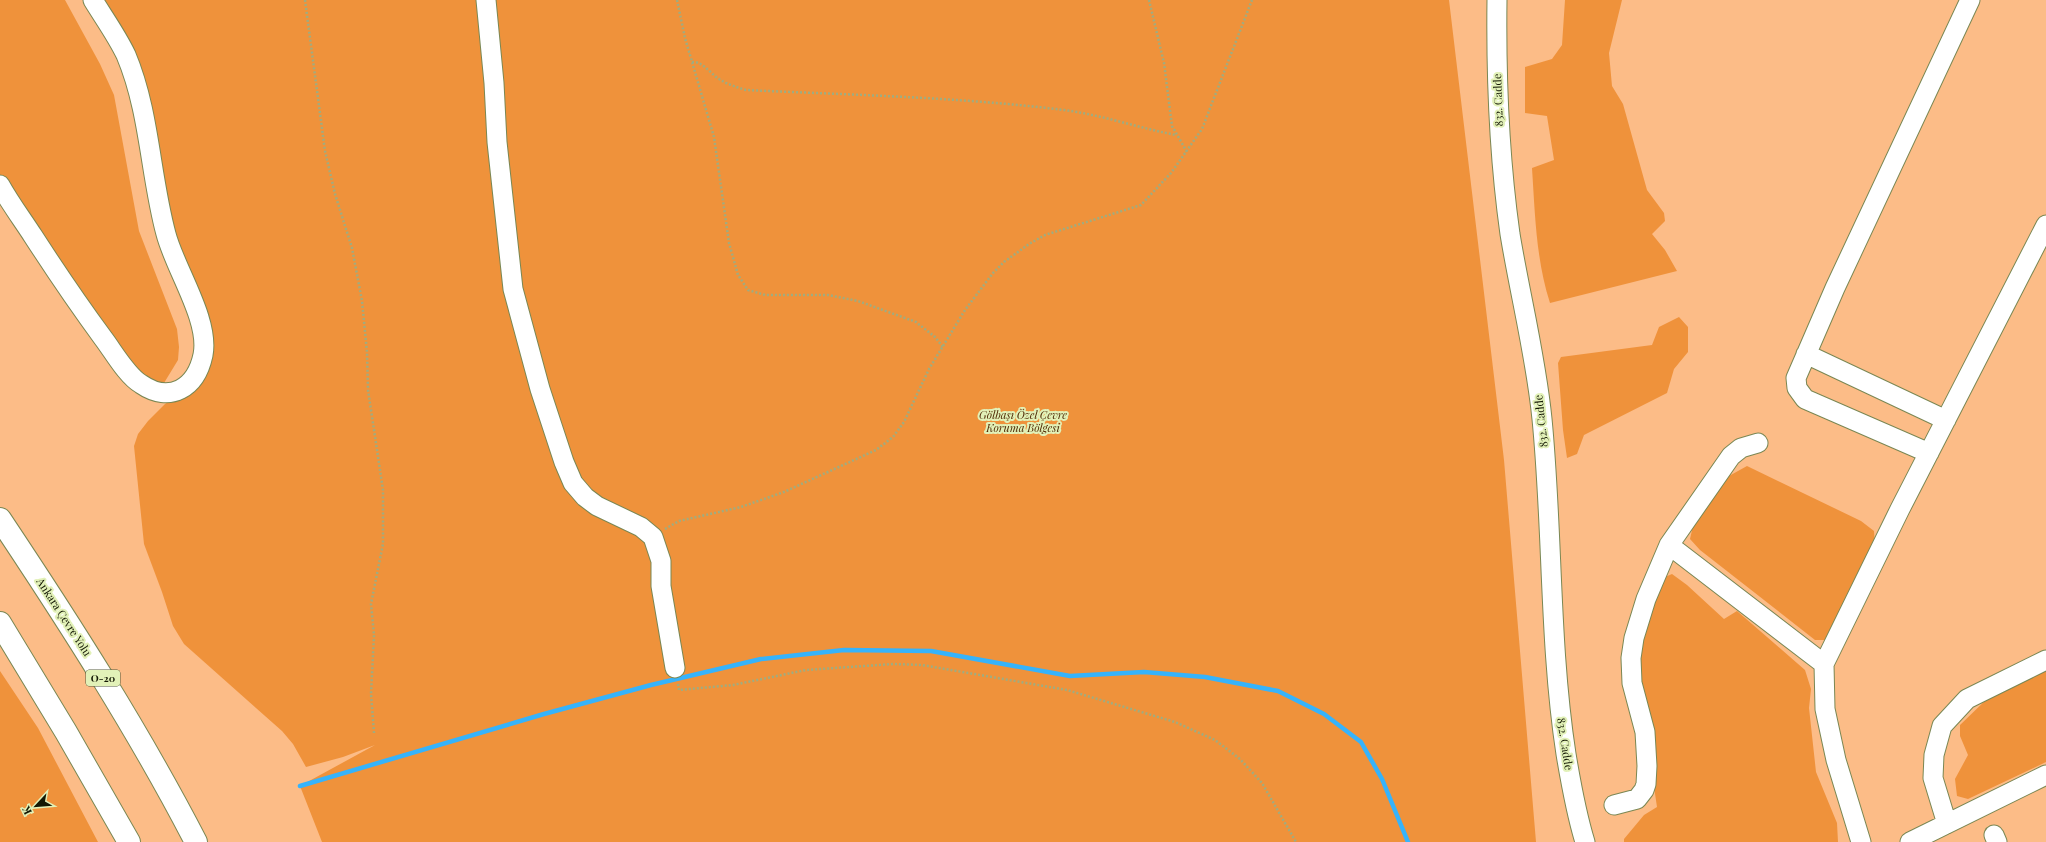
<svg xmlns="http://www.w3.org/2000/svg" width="2046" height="842" viewBox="0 0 2046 842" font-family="'Playfair Display',serif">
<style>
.green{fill:#fcbc87}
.forest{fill:#ef923b}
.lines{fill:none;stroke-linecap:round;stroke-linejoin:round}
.stream{stroke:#36b3fb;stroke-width:4.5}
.minor-casing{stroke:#7a8753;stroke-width:21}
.highway-casing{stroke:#7a8753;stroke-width:24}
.path{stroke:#a0ac7f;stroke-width:2.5;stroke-dasharray:2 2;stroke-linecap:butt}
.minor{stroke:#fff;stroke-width:19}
.highway{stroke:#fff;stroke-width:22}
.labels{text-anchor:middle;stroke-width:4;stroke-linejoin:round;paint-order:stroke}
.shield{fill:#e2f1b8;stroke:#52593a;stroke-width:1}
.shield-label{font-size:10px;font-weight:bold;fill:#141804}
.street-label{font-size:11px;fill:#141804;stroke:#e2f1b8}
.park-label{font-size:11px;font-style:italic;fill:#512c07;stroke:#e2f1b8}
</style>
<rect width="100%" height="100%" fill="#e2f1b8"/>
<path class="green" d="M0,0h2046v842h-2046z"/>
<path class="forest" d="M0,0h65l35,64 14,31 25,136 38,98 2,18 -1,13 -14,23 -12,3 -16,-2 -136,-182z
M100,0h1349l55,460 32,382h-1214l-22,-56 75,-41 -32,12 -37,10 -13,-23 -11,-13 -98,-87 -11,-18 -11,-34 -18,-48 -10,-98 4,-12 10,-13 17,-17 15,-9 26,-43 -47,-172z
M1565,0h57l-13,53 3,33 11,18 24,86 17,23 1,8 -13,13 13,16 12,21 -127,32c-14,-43 -15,-90 -18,-135l22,-8 -7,-44 -22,-3v-46l27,-8 10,-14z
M1679,317l9,10v25l-14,17 -7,24 -83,42 -7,19 -10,4 -4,-28 -5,-67 3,-6 91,-12 7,-18z
M1747,466l114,55 13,10 1,16 -47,93h-13l-115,-90 -10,-11 3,-13 36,-50z
M1672,574l15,11 37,34 13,-8 68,59 6,19 -2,19 7,64 21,51 1,19h-214v-3l20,-24 13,-8 -20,-134 4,-36 12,-39 12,-21z
M2046,668v94l-78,37 -11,-3 -2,-17 13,-24 -8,-19v-11l30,-29z
M0,671l38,57 60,114h-98z"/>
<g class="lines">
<path class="stream" d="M300,786l244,-72 107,-29 110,-26 83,-9 87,1 139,25 74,-4 61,5 73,14 46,23 37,28 21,37 26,63"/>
<defs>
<path id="minor" d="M486,0l8,83 3,59 16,147 27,100 24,73 9,21 12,14 12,9 44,21 12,10 8,24v25l14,82
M1497,0c-1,78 2,156 13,234 10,61 26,123 32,185 11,112 7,224 24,335 5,30 10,59 19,88
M0,185c10,18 22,34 33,51 22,34 45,68 70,102 10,13 24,38 38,46 29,20 55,4 62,-29 7,-35 -28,-86 -37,-121 -16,-59 -16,-122 -40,-179 -9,-19 -22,-37 -33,-55
M1806,354l140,66
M1929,453l-124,-54 -8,-11 -1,-10 39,-90 135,-288
M1669,545l155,119
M1614,805l23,-6 7,-9 2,-6 1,-18 -2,-34 -13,-49 -1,-25 3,-20 12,-39 23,-54 62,-89 10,-8 17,-5
M1947,824l-14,-46 1,-23 8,-29 25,-27 79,-39
M1994,835l3,7
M1861,842l-25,-82 -11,-51 -1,-45 76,-155 146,-284
M1910,842l136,-67"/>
<path id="highway" d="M0,519c70,105 138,211 196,323
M0,623l66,109 63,110"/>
</defs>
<use href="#minor" class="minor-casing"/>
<use href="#highway" class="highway-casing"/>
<path class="path" d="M305,0l20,151 10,43 17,54 10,53 5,51 1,38 15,100v54l-12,60 3,31 -3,59 3,39
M677,0l8,38 29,99 15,106 9,32 10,15 17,5h63l30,6 58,21 19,15 8,10
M1149,0l15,63 8,63 15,26
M692,62c10,-1 18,11 27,17 8,5 17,8 27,11 106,5 213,7 318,20 38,5 75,18 112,25
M665,529l14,-8 62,-14 43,-15 92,-42 17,-13 11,-15 25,-53 36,-59 28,-37 11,-11 25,-18 16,-9 96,-30 30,-32 31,-44 50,-129
M678,684l1,6 54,-5 73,-15 87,-6 29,1 145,25 108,32 40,18 25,19 22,24 34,59"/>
<use href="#minor" class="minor"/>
<use href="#highway" class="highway"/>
</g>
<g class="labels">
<rect class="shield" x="86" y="670" width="34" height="16" rx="3"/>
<g class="shield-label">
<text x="103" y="682">O-20</text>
</g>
<g class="street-label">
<text transform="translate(1498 100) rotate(-92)" y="4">832. Cadde</text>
<text transform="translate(1541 421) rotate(-96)" y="4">832. Cadde</text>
<text transform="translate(64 617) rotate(57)" y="4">Ankara Çevre Yolu</text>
<text transform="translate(1565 744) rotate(81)" y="4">832. Cadde</text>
</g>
<g class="park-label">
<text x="1023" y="419">Gölbaşı Özel Çevre<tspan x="1023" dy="13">Koruma Bölgesi</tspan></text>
</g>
</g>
<g transform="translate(36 806) rotate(244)" stroke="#e2f1b8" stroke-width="3" paint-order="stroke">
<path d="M0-3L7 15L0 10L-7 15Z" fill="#141804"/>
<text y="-6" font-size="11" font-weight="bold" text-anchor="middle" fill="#141804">K</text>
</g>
</svg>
